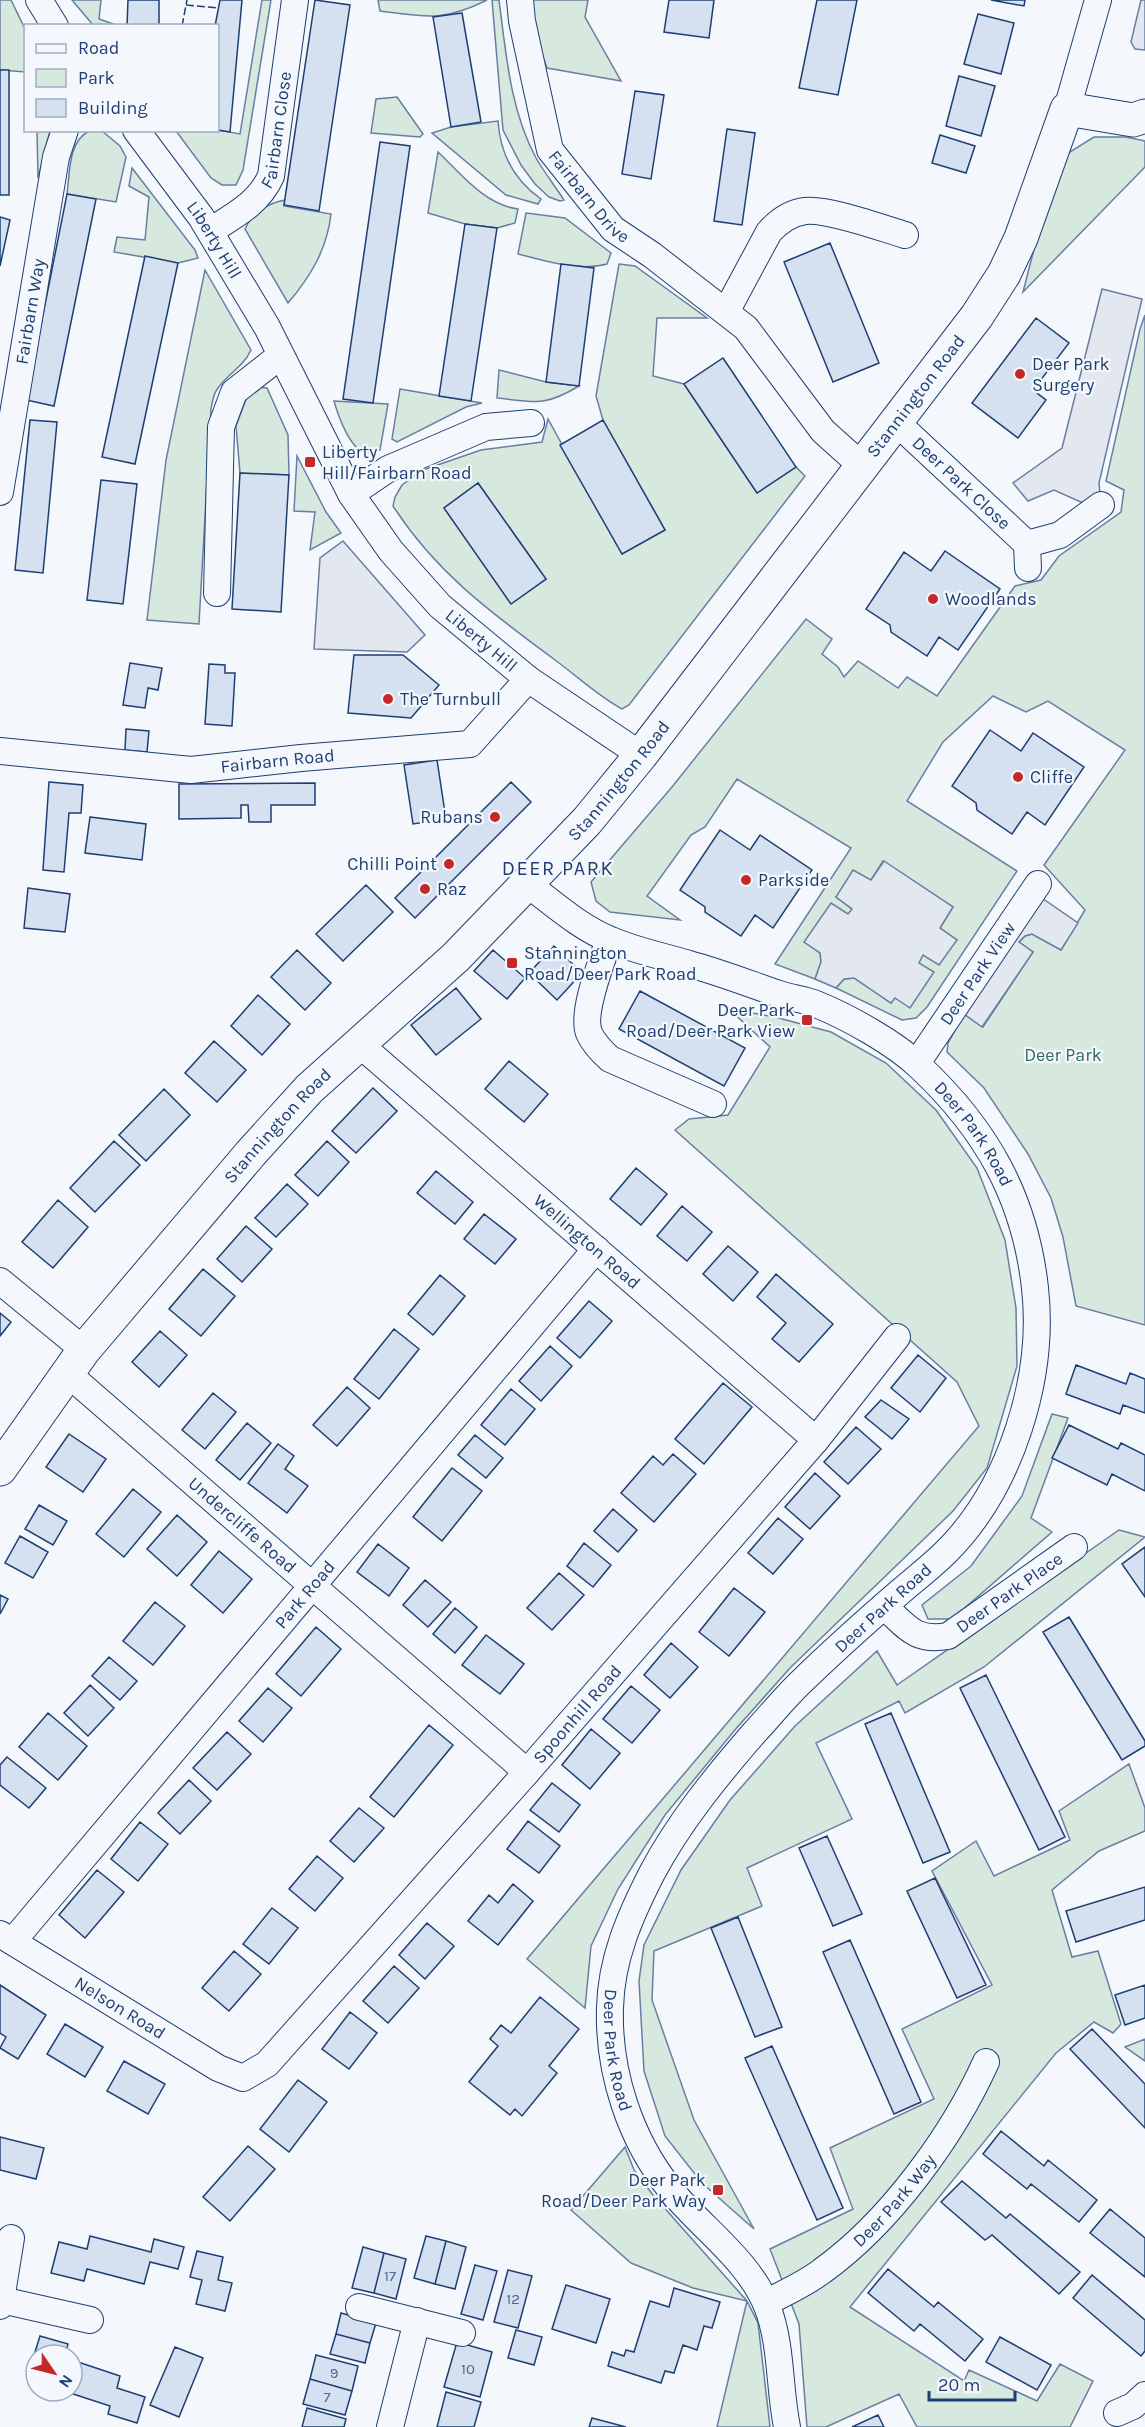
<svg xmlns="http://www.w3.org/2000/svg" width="1145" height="2427" viewBox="0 0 1145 2427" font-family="Karla,sans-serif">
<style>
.green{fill:#d7e8df;stroke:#687fa3;stroke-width:1.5;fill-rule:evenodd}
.parking{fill:#e3e8f0;stroke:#687fa3;stroke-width:1.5}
.building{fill:#d5e0f0;stroke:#1d3f73;stroke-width:1.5}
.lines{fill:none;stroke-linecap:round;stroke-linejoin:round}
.street-casing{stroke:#1d3f73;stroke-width:28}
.secondary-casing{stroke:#1d3f73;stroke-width:35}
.street{stroke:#f4f7fb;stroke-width:26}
.secondary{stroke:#f4f7fb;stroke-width:33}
.fence{stroke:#1d3f73;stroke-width:1.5;stroke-dasharray:8 3;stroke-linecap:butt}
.poi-dot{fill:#c62828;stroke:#f4f7fb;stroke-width:2}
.labels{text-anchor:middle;stroke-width:4.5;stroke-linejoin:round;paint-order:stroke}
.number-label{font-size:15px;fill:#4b6792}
.street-label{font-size:18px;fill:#1d3f73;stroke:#f4f7fb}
.poi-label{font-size:18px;fill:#1d3f73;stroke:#f4f7fb;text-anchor:start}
.park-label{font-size:18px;fill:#2c6c60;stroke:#f4f7fb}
.neighbourhood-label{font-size:20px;letter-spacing:1.5px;fill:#1d3f73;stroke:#f4f7fb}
</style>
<rect width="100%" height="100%" fill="#f4f7fb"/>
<path class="green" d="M0,0h11l14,29v43l-25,-2z
M72,0h29l-2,19 17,6h-23z
M262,0h9l-28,170 -7,15h-14l-11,-7 -35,-47 42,-1 22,4z
M378,0h109c-44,22 -61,17 -107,11z
M492,0h7c7,53 11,110 37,158 8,14 19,28 28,42l-4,1 -11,-4 -14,-13 -14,-19 -18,-35z
M529,0h59l-3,17 36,64 -74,-13 -14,-38z
M397,97l26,37 -3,3 -49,-4 5,-34z
M498,121c2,32 16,59 43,78l-3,5 -32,-9 -74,-62 19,-6z
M37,131h13l-12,47z
M89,131h13l18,15 6,11 -10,45 -49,-8c3,-22 1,-52 22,-63z
M1094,137h32l19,4v26l-122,125 18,-70 24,-67z
M438,152c23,22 47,53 80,57l-3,14 -18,5 -32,-4 -37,-11z
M132,168l63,82 3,8 -20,5 -64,-11 3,-15 28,3 4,-43 -20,-11z
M285,200l-1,6 47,8c-4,35 -20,62 -43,89l-43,-74c7,-16 23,-26 40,-29z
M526,213l39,5 46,35 -4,11c-29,8 -61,-3 -89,-10z
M619,264l16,2 72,52h-50l-4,58 31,8 73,109 39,-26 9,9 -176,229 -7,4c-24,-13 -45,-33 -67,-49 -63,-47 -118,-86 -162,-154l2,-9 7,-12 21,-15 58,-20 61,-8 6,-23 74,135 43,-24 -62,-110 -7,-24zM478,483l68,96 -34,24 -68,-95z
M205,270l46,80c-8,18 -25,24 -35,41 -3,5 -4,12 -5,18l-12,215 -52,-4 19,-160z
M1145,315v1010l-69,-19 -13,-69 -12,-39 -23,-44 -44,-66 -37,-36 1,-9 16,-29 19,13 50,-75 -14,-10 6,-6 7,-2 29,16 24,-40 -41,-45 81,-115 -77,-49 -22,11 -33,-16 -50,46 -36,59 110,70 -90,136 -11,11 -14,2 -66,-32 8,-9 10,-1 37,25 32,-48 34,-15 -17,-12 13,-21 -70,-46 -12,19 -35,17 16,12 -3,5 -44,28 15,11 1,9 -6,17 -40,-15 76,-116 -114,-69 -32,48 -14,8 -44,61 33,24 -70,-8 -14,-11 -5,-19 81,-95 134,-168 26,20 -10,15 16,13 6,10 14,-16 40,27 9,-11 30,19 78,-110 26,-6 18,-24 62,-44 3,-22 -18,-9 34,-152z
M499,370l47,12 33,4c-35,21 -43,16 -82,12z
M258,387l9,1 21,47 1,40 -49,-2 -4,-47 14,-37z
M400,389l82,14 -16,4 -69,35 -5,-3z
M334,401l54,3 -8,46c-4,1 -10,3 -14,3 -16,-3 -28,-38 -32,-52z
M297,456l29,56 15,21 -31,17 5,-38 -21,-1z
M729,1009l46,8 56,15 55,31 50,47 41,58 28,72 11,68 1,58 -30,102 -34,43 -163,157 -56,63 -69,84 -47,74 -27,57 -6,62 -58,-49 452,-533 -22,-44 -282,-252 14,-11 39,-4 42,-68z
M1052,1414l16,4 -37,100 21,14 -100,87h-24l-6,-14 49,-39 51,-70z
M1119,1530l26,7 -161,130 -79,46 -6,-12 -83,42 36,76 -105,49 15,38 -108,45 -2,49 42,120 60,109 -52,-46 -37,-47 -21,-65 -5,-90 5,-36 37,-75 49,-70 65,-74 82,-75 20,34z
M1129,1764l16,44v23l-46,20 -47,39 20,67 26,-6 23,73 -8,9 -19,-11 -38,31 -206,254 114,74 5,-11 68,31 23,-37 33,17 -23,46h-153l-18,-33 -73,33h-19l-8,-103 -29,-75 83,-40 -23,-61 104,-49 -32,-70 90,-44 -60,-114 44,-30 18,35 76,-36 -11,-29z
M1145,2039v22l-20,-14z
M625,2147l9,23 19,25 94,106 11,22 12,104h-53l30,-126 -54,-13 -62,-25 -60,-53z"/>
<path class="parking" d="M1141,0h4v50l-10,-1 -4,-7z
M1102,289l40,10 -43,184 2,22 -18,-2 -29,-13 -26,11 -15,-18 49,-35z
M343,541l82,94 -18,17 -93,-3 6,-91z
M884,861l69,46 -13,21 17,12 -18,25 -16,-10 -4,8 15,9 -24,36 -15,-10 -4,5 -37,-25 -10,1 -8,9 -21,-9 6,-17 -1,-9 -16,-11 27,-39 17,11 4,-5 -16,-12 17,-27 18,10z
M1023,885l55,38 -17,27 -29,-16 -7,2 -6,6 14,10 -51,75 -18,-13z"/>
<path class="building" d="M128,0h31v26h-32z
M220,0h22l-12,132 -12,-2v-104h-3z
M315,0l35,5 -31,206 -35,-6z
M669,0h45l-5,38 -45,-6z
M817,0h40l-19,95 -39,-7z
M991,0h34l-1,6z
M462,13l19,109 -30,5 -18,-110z
M978,14l36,9 -13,51 -37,-10z
M0,70h9v125h-9z
M959,76l36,10 -14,50 -35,-10z
M635,91l29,4 -13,84 -29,-5z
M727,129l28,4 -13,92 -28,-4z
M940,135l35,11 -9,27 -34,-10z
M380,142l30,4 -37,257 -30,-4z
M67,194l29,5 -42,207 -28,-6z
M0,217l10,3 -10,46z
M465,224l32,4 -26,173 -32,-5z
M830,243l49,120 -46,19 -49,-120z
M145,256l33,7 -43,201 -33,-7z
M561,264l33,4 -15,118 -33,-4z
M1036,318l33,25 -36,47 13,10 -28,38 -46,-35z
M723,358l73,109 -39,26 -73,-109z
M30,420l27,2 -14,151 -28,-3z
M603,420l62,110 -43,24 -62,-109z
M240,473l49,2 -8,137 -49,-3z
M101,480l36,4 -14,120 -36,-4z
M478,483l68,96 -35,25 -67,-96z
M945,551l55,38 -42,61 -19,-13 -12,19 -36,-24 -1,-7 -24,-16 38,-57 27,19z
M354,655h49l36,30 -28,33 -63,-5z
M130,663l32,5 -4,22 -10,-2 -3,20 -22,-3z
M209,664l16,1v8h10l-3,53 -27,-2z
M126,729l23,2 -2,21 -22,-2z
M990,730l31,21 12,-18 51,34 -39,58 -18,-13 -15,22 -35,-24 -1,-7 -24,-17z
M437,760l9,59 -33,5 -9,-59z
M49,782l34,3 -2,28h-12l-5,59 -21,-2z
M511,782l20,20 -116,116 -20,-20z
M315,783v22h-44v17h-22l-1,-17h-7v13l-62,1v-35z
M90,817l56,7 -4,36 -57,-7z
M720,830l30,20 10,-15 52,35 -39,58 -18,-13 -14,21 -36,-24v-5l-25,-17z
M366,885l27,27 -50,49 -27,-27z
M28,888l42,6 -5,38 -41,-4z
M554,946l28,27 -25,27 -28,-27z
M297,950l34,33 -26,27 -34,-33z
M493,950l32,28 -18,21 -33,-28z
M456,988l25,31 -45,36 -25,-30z
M640,991l105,57 -21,38 -105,-57z
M258,995l32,29 -28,31 -31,-29z
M214,1041l32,29 -29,32 -32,-29z
M509,1061l39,33 -24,28 -39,-33z
M373,1088l24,23 -41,42 -24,-22z
M164,1089l26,26 -44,46 -27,-26z
M114,1141l26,24 -45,47 -25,-24z
M327,1141l22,21 -31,34 -23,-21z
M636,1168l31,26 -26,31 -31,-26z
M436,1171l37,31 -18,22 -38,-31z
M287,1184l21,20 -32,33 -21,-19z
M58,1200l30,27 -35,41 -31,-26z
M682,1206l30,26 -25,29 -30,-25z
M484,1214l32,25 -21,25 -31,-25z
M246,1226l26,23 -30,33 -25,-23z
M728,1246l30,26 -25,29 -30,-27z
M203,1269l32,27 -34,40 -32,-27z
M776,1274l57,50 -34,38 -27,-23 14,-16 -29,-26z
M440,1275l25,21 -32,39 -25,-21z
M589,1301l23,20 -32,37 -23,-20z
M0,1313l11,9 -11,14z
M394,1329l25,20 -40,50 -25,-20z
M160,1331l27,24 -28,32 -27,-25z
M550,1346l22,20 -31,35 -22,-20z
M918,1355l28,23 -26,34 -29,-24z
M1076,1365l50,19 4,-11 15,6v34l-22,-8 -3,9 -54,-20z
M723,1383l29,24 -48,57 -29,-25z
M347,1387l23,21 -33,38 -24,-21z
M511,1389l24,20 -30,36 -24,-20z
M213,1393l23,19 -31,37 -23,-19z
M881,1400l28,19 -17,20 -27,-22z
M247,1423l24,20 -31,37 -24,-20z
M1069,1425l49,24 3,-6 24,12v36l-33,-17 -5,11 -55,-27z
M856,1427l25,22 -33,35 -24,-22z
M69,1434l37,25 -23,33 -37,-25z
M475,1435l28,23 -17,20 -28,-23z
M278,1444l16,12 -9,13 23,17 -21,27 -39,-30z
M673,1454l23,20 -42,48 -33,-29 32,-37 10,9z
M452,1468l30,23 -40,50 -29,-24z
M815,1473l25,23 -30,33 -25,-22z
M133,1489l28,23 -37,45 -28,-23z
M39,1505l28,16 -14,24 -28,-16z
M613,1509l24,21 -19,22 -24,-21z
M177,1515l30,27 -30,34 -30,-27z
M778,1518l25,21 -30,35 -25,-21z
M20,1536l28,16 -15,26 -28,-15z
M584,1543l27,22 -18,22 -26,-21z
M378,1544l31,24 -20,28 -32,-24z
M1145,1547v50l-23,-33z
M219,1551l33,28 -29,34 -32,-28z
M559,1573l25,22 -32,35 -25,-22z
M425,1580l26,22 -23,25 -25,-22z
M734,1588l31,24 -36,44 -30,-24z
M0,1595l8,4 -8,15z
M155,1602l30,24 -32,39 -30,-24z
M455,1608l22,19 -22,26 -22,-19z
M1069,1617l76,124v5l-23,14 -79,-128z
M316,1627l25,22 -40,47 -25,-22z
M486,1635l38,29 -24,30 -38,-29z
M671,1643l27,24 -28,31 -26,-23z
M109,1657l28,24 -17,19 -28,-24z
M986,1675l79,162 -26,13 -79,-162z
M90,1685l24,23 -26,28 -24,-23z
M631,1686l29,24 -28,33 -29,-24z
M268,1688l24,20 -29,34 -24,-21z
M48,1713l39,33 -29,34 -39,-33z
M891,1713l59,139 -27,11 -58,-139z
M429,1725l24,20 -59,72 -24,-20z
M591,1729l29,24 -30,36 -28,-24z
M227,1732l24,22 -34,36 -24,-22z
M7,1757l39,31 -17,20 -29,-23v-20z
M189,1780l22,21 -31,33 -22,-21z
M552,1783l28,22 -21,27 -29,-22z
M359,1808l25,20 -30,34 -24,-21z
M528,1821l32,25 -21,27 -32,-24z
M140,1822l28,22 -30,37 -27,-22z
M827,1836l35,78 -29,12 -34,-78z
M317,1856l26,22 -28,33 -26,-22z
M97,1870l27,22 -39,46 -26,-23z
M935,1878l51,107 -29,13 -50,-107z
M513,1884l20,17 -35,44 -30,-24 21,-26 9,8z
M1145,1887v33l-69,22 -10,-31z
M272,1908l26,20 -29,36 -26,-20z
M738,1917l44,110 -27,10 -44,-109z
M427,1923l27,23 -29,33 -26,-24z
M850,1940l71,162 -27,12 -71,-162z
M234,1951l27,23 -32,37 -27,-23z
M394,1966l25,22 -31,35 -25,-22z
M0,1985l46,30 -28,44 -18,-11 6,-11 -6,-4z
M1145,1985v33l-20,7 -10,-30z
M540,1997l39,32 -30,37 8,7 -35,43 -7,-7 -5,6 -41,-33 29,-36 -8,-7 11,-14 10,8z
M350,2012l27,21 -28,36 -27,-20z
M65,2024l38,23 -18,30 -38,-23z
M1092,2029l53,55v44l-75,-79z
M772,2046l71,162 -26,12 -72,-162z
M124,2061l41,23 -17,30 -41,-23z
M298,2080l29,22 -38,50 -29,-23z
M1001,2131l43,35 4,-6 49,40 -18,22 -48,-38 -4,5 -44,-35z
M0,2137l44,11 -8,31 -36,-9z
M248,2146l27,23 -45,52 -27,-24z
M962,2181l44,37 4,-4 70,58 -21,22 -67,-59 -7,5 -44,-38z
M1110,2209l35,29v39l-55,-44z
M90,2236l61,16 3,-13 30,8 -6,22 -28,-7 -6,22 -57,-15 -3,12 -33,-8 8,-31 28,7z
M426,2236l20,5 -11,43 -21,-6z
M446,2241l20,6 -11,42 -20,-5z
M363,2247l21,6 -10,40 -22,-5z
M197,2251l26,6 -5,23 14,3 -7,28 -29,-7 6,-24 -12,-3z
M384,2253l22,6 -10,40 -22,-6z
M475,2265l22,6 -14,49 -22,-6z
M888,2269l46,38 4,-5 45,37 -18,22 -45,-37 -6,7 -46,-38z
M508,2270l24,6 -14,52 -24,-6z
M1092,2275l53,45v31l-4,5 -68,-58z
M566,2285l44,14 -14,44 -44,-14z
M674,2288l46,14 -8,26 -8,-2 -7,24 -14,-5 -9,28 -9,-2 -4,12 -53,-17 4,-14 12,4 2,-6 8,2 16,-51 19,6z
M341,2313l35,10 -6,20 -34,-9z
M516,2330l26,7 -8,28 -26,-7z
M336,2334l34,9 -5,20 -35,-9z
M40,2336l28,8 -3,11h-29v11l-5,-1z
M1000,2337l51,28 -14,25 -51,-28z
M457,2342l35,10 -12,45 -36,-10z
M175,2347l28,11 -24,59 -29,-12z
M316,2355l42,11 -6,25 -42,-12z
M72,2360l48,16 -3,12 28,9 -8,26 -29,-9 2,-8 -46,-15h8z
M310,2379l42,12 -7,24 -42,-11z
M446,2392l35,10 -7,25h-37z
M307,2408l39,11 -2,8h-42z
M878,2415l6,12h-32z
M592,2418l34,9h-37z"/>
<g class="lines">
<defs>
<g id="street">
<path d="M39,0l16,26"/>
<path id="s1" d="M520,0l2,21 28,129 63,79 39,26 94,73 77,103 39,35"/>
<path d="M1067,109l31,-109"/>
<path id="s2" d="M136,130l65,87 66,110 84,167 40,57 49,55 88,73 113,76"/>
<path id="s3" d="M210,231c24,-15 49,-28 61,-55l24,-176"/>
<path d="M726,312l43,-80c9,-10 21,-19 36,-21 22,-3 77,17 100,24"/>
<path id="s4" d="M897,423l130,121 33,-9 41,-30"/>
<path id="s5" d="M0,492l56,-335 9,-27"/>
<path d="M351,494l37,-25 98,-42 45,-4"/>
<path d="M1027,544l1,24"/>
<path d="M217,593l4,-166 13,-35 46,-36"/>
<path id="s6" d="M0,751l191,19 110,-12 169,-14 58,-65"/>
<path id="s7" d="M526,883c27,20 54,45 85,57 25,11 52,16 78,24 30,8 58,19 87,29 13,5 27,6 40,11 32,13 79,39 104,63 66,62 105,130 115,221 10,89 -24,199 -88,263 -17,17 -36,31 -54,47 -31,27 -61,54 -91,83 -17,16 -32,35 -48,52 -38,44 -75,89 -102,140 -22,43 -41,86 -42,135 -2,64 20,131 60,181 31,39 78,70 97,117 15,38 12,82 20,121"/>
<path d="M609,940c-7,21 -28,72 -20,93 5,11 12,18 21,26l103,45"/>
<path id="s8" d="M358,1043l458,397"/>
<path id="s9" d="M917,1063l121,-179"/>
<path d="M0,1281l84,69"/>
<path id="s10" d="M67,1373l460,399"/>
<path id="s11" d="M884,1606c23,21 31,36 64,30l126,-89"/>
<path id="s12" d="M0,1934l218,134 25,10 24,-14 260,-292 289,-332 81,-103"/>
<path id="s13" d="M13,1941l583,-692"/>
<path d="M1,2300l89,20"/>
<path id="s14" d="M766,2303c18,-10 39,-19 56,-32 67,-48 130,-134 164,-209"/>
<path d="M0,2306l11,-68"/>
<path d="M359,2307l103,26"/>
<path d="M1117,2413l16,-7 12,-11"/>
<path d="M390,2427l27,-106"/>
</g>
<g id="secondary">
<path id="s15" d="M0,1469l84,-119 167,-197 58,-64 147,-132 131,-136 54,-66 336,-439 27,-42 17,-36 46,-129 66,11 12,-4"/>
</g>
</defs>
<use href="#street" class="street-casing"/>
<use href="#secondary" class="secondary-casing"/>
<use href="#street" class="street"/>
<use href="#secondary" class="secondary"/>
<path class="fence" d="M186,5l32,3
M182,26l5,-26"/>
</g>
<g class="poi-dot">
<circle cx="1020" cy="374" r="6"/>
<rect x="304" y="456" width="12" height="12" rx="3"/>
<circle cx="933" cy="599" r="6"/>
<circle cx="388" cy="699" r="6"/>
<circle cx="1018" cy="777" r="6"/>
<circle cx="495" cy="817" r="6"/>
<circle cx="449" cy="864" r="6"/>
<circle cx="746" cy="880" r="6"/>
<circle cx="425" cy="889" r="6"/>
<rect x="506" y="957" width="12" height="12" rx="3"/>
<rect x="801" y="1014" width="12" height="12" rx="3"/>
<rect x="712" y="2184" width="12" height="12" rx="3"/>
</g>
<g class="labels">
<g class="number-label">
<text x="390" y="2281">17</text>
<text x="513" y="2304">12</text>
<text x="468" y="2374">10</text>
<text x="334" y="2378">9</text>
<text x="327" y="2402">7</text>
</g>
<g class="street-label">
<text dy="6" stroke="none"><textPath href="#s3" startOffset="130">Fairbarn Close</textPath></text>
<text dy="6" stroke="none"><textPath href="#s1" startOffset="214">Fairbarn Drive</textPath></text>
<text dy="6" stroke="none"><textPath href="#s2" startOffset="135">Liberty Hill</textPath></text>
<text dy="6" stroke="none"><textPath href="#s5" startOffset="183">Fairbarn Way</textPath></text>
<text dy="6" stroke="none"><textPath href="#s15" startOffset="1414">Stannington Road</textPath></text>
<text dy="6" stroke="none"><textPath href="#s4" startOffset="88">Deer Park Close</textPath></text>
<text dy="6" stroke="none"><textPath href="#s2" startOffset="621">Liberty Hill</textPath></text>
<text dy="6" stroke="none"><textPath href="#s6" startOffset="279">Fairbarn Road</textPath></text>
<text dy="6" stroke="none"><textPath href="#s15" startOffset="928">Stannington Road</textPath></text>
<text dy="6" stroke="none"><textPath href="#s9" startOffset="108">Deer Park View</textPath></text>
<text dy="6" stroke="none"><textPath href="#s15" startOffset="442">Stannington Road</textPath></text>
<text dy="6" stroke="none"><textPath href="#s7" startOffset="526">Deer Park Road</textPath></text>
<text dy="6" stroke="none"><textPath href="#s8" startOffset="303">Wellington Road</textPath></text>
<text dy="6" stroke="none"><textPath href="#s10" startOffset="232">Undercliffe Road</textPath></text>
<text dy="6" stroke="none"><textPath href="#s11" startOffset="150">Deer Park Place</textPath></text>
<text dy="6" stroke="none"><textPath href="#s13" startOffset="453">Park Road</textPath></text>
<text transform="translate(883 1608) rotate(-42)" y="6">Deer Park Road</text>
<text dy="6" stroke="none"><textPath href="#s12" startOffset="778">Spoonhill Road</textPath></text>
<text dy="6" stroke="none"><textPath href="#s12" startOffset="141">Nelson Road</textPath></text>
<text dy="6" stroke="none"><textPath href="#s7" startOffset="1605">Deer Park Road</textPath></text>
<text dy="6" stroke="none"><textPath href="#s14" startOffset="166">Deer Park Way</textPath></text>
</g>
<g class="poi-label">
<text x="1032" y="370">Deer Park<tspan x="1032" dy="21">Surgery</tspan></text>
<text x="322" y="458">Liberty<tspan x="322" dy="21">Hill/Fairbarn Road</tspan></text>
<text x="945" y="605">Woodlands</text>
<text x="400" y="705">The Turnbull</text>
<text x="1030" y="783">Cliffe</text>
<text x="483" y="823" text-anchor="end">Rubans</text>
<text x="437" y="870" text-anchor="end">Chilli Point</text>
<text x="758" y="886">Parkside</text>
<text x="437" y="895">Raz</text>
<text x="524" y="959">Stannington<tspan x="524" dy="21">Road/Deer Park Road</tspan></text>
<text x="795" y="1016" text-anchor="end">Deer Park<tspan x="795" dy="21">Road/Deer Park View</tspan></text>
<text x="706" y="2186" text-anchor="end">Deer Park<tspan x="706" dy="21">Road/Deer Park Way</tspan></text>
</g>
<g class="park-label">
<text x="1063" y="1061">Deer Park</text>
</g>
<g class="neighbourhood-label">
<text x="558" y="875">DEER PARK</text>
</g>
</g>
<rect x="24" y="24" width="195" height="108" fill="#f4f7fb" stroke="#9eadc5" stroke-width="1.5"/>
<rect x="36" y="44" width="30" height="9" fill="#f4f7fb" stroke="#9eadc5" stroke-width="1.5"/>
<text x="78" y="54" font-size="18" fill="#1d3f73">Road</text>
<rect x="36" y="69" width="30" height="18" fill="#d7e8df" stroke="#9eadc5" stroke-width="1.5"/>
<text x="78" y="84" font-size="18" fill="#1d3f73">Park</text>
<rect x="36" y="99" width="30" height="18" fill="#d5e0f0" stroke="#9eadc5" stroke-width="1.5"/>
<text x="78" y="114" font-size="18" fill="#1d3f73">Building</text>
<g transform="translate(54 2373) rotate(125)"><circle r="28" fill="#f4f7fb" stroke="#9eadc5" stroke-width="1.5"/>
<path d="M0-4.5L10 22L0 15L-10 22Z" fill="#c62828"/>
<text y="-9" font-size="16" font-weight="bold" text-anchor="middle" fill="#1d3f73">N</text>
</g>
<path d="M929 2391v9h86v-9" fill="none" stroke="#1d3f73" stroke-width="3"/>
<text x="938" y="2391" font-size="18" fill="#1d3f73" stroke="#f4f7fb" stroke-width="4.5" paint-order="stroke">20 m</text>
</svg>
